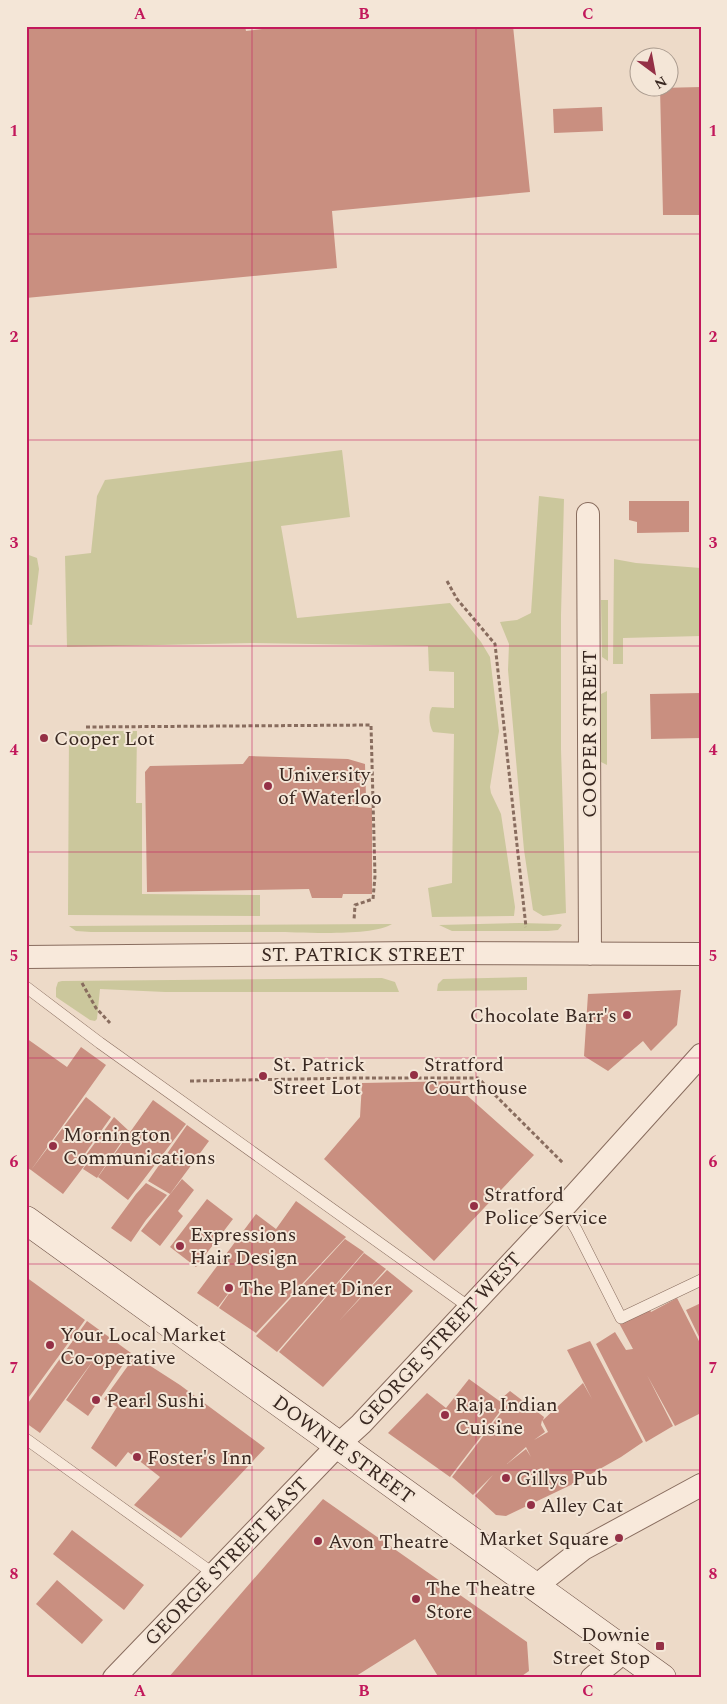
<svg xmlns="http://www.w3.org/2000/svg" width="727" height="1704" viewBox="0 0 727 1704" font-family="Spectral,serif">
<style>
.green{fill:#cbc79c}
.building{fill:#c98f80;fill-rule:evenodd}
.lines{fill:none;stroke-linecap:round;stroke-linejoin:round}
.lane-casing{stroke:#886c5e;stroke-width:12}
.street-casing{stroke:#886c5e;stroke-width:24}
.secondary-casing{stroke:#6a4d41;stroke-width:29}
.path{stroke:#886c5e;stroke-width:3;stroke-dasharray:4 2.5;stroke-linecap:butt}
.lane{stroke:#f8e9db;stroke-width:11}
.street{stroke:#f8e9db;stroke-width:22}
.secondary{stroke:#f8e9db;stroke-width:28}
.grid{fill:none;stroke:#c2185b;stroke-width:1;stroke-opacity:0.55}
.poi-dot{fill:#943046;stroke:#f4e6d7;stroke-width:2}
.labels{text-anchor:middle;stroke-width:4;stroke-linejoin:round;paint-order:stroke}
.street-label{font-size:20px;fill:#392821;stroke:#f4e6d7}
.poi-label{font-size:20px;fill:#392821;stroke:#f4e6d7;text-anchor:start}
.neatline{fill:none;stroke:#c2185b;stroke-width:2}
.grid-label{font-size:16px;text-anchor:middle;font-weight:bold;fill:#c2185b}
</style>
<rect width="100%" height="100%" fill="#eddac8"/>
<path class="green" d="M342,450l8,67 -69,9 16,92 153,-15 31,39 9,15 9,74 -9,56 1,6 10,21 14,93 -1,9 -82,1 -4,-29 24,-5 2,-149 -21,-2c-4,-6 -5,-19 -1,-25l22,1v-36l-25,-1 -1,-25 -176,-3 -185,4 -2,-91 26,-3 6,-57 8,-16z
M539,496l25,3 -3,116v134l5,164 -23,3 -10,-6 -9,-60 -16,-180 1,-26 -9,-22 17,-2 14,-7z
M26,554l11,4 2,11 -7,56 -6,-1z
M614,559l22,4 65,5v68l-78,2v26h-10z
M601,600h7v61l-6,-4z
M607,691v74l-6,-3v-68z
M69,731h68l-1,72h6v91l118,1v21l-192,-1z
M520,923l40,1 2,1 -4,5 -10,1h-96l-13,-6z
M392,924c-20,13 -92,8 -117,8 -62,0 -123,0 -184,0l-15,-1 -7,-5z
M527,977v13l-90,1 1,-7 5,-5z
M382,978l13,4 4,10h-234l-65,-3 -3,30 -2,2 -5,-1 -34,-23v-9l2,-6 4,-1z"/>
<path class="building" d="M26,26h219l1,5 40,-5h227l17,166 -198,19 5,57 -311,30z
M701,87v128h-38l-3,-127z
M602,107l1,24 -49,2 -1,-24z
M629,501h60v31l-52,1v-11l-8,-2z
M701,693v45l-50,1 -1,-45z
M249,756l99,3 17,5 1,33 -7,2 -1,8 14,1v86h-29l-1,4h-30l-3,-9 -162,3 -2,-120 5,-6 93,-2z
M681,990l-4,35 -26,26 -8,-10 -35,30 -24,-15 4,-62z
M26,1038l41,29 14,-20 25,18 -75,105 -5,-3z
M460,1081l2,10 72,64 -100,106 -110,-102 36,-42 2,-34z
M86,1097l25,20 -27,38 4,6 -25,33 -32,-24z
M153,1100l33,24 -58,76 -30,-23z
M114,1117l15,14 -32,47 -14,-9 7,-10 -4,-4z
M187,1125l22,16 -39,53 -22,-13z
M182,1179l12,11 -16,21 5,5 -23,30 -19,-15z
M146,1183l21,12 -21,25 -15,22 -20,-14 25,-34z
M207,1199l26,20 -37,48 -26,-20z
M296,1201l50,36 -90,96 -37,-25 18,-26 -19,25 -21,-14 59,-79 20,15z
M345,1239l19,13 -87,100 -21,-16z
M364,1253l22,16 -47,52 48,-51 26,21 -90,96 -44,-35z
M26,1277l59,43 -59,81z
M677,1298l24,47v68l-26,13 -28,-51 26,51 -27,16 -50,-98 19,-12 11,18 7,-1 -14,-26 29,-16 3,5z
M701,1303v38l-15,-31z
M87,1321l44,32 -43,63 -22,-16 29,-42 -55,75 -14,-10v-17z
M590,1341l53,101 -22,15 -46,26 -69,33 -10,-1 -21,-19 18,-21 -20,20 -21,-18 55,-72 -5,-7 8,-7 34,26 -1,3 40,-37 9,16 -25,-49zM542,1420l6,12 -14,8 11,-8 -4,-7zM526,1447l5,10 -5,-8 -19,15z
M135,1356l45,29 85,63 -84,90 -47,-33 26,-28 -32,-25 -12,15 -25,-19 26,-41 -13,-8z
M469,1379l36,26 -55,72 -62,-44 39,-40 19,15z
M323,1499l204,143 2,29 -10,7h-80l-24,-39 -62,39h-185z
M72,1530l72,55 -20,25 -71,-56z
M57,1580l46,40 -21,24 -46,-40z"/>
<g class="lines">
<defs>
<path id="lane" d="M26,987l74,56 369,264
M563,1208l13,21 45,89 80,-38
M26,1439l188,135"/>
<path id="street" d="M588,514l2,440
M26,957l388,-4 287,1
M536,1586l47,-37 118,-64
M114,1678l224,-233 23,-21 202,-216 138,-153
M592,1678l33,-27"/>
<path id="secondary" d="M26,1220l636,458"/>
</defs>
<use href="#lane" class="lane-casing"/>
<use href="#street" class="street-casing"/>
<use href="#secondary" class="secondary-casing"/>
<path class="path" d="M447,581l10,18 38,45 31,283
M86,727l285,-2 4,151 -2,23 -18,6 -1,15
M82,983l14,25 14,15
M190,1081l166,-3h122l85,85"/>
<use href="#lane" class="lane"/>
<use href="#street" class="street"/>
<use href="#secondary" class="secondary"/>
</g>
<path class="grid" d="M252,26v1652M476,26v1652M26,234h675M26,440h675M26,646h675M26,852h675M26,1058h675M26,1264h675M26,1470h675"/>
<g class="poi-dot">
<circle cx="44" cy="738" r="5"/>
<circle cx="268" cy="786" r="5"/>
<circle cx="627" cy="1015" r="5"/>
<circle cx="414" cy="1075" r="5"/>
<circle cx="263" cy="1076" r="5"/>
<circle cx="53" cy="1146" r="5"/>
<circle cx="474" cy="1206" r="5"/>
<circle cx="180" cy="1246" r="5"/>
<circle cx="229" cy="1288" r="5"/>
<circle cx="50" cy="1345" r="5"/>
<circle cx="96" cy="1400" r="5"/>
<circle cx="445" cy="1415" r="5"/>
<circle cx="137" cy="1457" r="5"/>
<circle cx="506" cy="1478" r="5"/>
<circle cx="531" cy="1505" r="5"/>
<circle cx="619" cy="1538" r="5"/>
<circle cx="318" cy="1541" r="5"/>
<circle cx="416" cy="1599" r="5"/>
<rect x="655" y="1641" width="10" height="10" rx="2.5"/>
</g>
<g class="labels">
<g class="street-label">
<text transform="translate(589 734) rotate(-90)" y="7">COOPER STREET</text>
<text x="363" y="961">ST. PATRICK STREET</text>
<text transform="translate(439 1339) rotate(-47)" y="7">GEORGE STREET WEST</text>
<text transform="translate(344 1449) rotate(36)" y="7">DOWNIE STREET</text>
<text transform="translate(226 1561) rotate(-46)" y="7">GEORGE STREET EAST</text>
</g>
<g class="poi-label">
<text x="54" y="745">Cooper Lot</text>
<text x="278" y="781">University<tspan x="278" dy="23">of Waterloo</tspan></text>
<text x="617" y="1022" text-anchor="end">Chocolate Barr's</text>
<text x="273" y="1071">St. Patrick<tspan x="273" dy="23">Street Lot</tspan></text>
<text x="424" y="1071">Stratford<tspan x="424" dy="23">Courthouse</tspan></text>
<text x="63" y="1141">Mornington<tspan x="63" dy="23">Communications</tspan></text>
<text x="484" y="1201">Stratford<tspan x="484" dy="23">Police Service</tspan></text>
<text x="190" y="1241">Expressions<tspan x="190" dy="23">Hair Design</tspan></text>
<text x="239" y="1295">The Planet Diner</text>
<text x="60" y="1341">Your Local Market<tspan x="60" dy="23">Co-operative</tspan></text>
<text x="106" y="1407">Pearl Sushi</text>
<text x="455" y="1411">Raja Indian<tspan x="455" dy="23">Cuisine</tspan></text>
<text x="147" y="1464">Foster's Inn</text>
<text x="516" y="1485">Gillys Pub</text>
<text x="541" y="1512">Alley Cat</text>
<text x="609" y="1545" text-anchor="end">Market Square</text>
<text x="328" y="1548">Avon Theatre</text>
<text x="426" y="1595">The Theatre<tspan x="426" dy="23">Store</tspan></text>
<text x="650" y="1641" text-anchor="end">Downie<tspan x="650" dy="23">Street Stop</tspan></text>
</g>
</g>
<rect width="727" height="1704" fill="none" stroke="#f4e6d7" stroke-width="55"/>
<g transform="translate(654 72) rotate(148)"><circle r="24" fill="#f4e6d7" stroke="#a99a8e"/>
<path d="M0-4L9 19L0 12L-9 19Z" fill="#943046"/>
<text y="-8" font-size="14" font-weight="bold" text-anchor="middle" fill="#392821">N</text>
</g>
<rect x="28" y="28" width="672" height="1648" class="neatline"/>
<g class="grid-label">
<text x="140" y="19">A</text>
<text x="364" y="19">B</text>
<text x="588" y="19">C</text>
<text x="14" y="136">1</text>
<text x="713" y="136">1</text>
<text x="14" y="342">2</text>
<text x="713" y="342">2</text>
<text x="14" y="548">3</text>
<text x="713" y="548">3</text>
<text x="14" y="755">4</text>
<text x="713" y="755">4</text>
<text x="14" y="961">5</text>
<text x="713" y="961">5</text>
<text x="14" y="1167">6</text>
<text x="713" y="1167">6</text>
<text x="14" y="1373">7</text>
<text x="713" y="1373">7</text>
<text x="14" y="1579">8</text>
<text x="713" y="1579">8</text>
<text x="140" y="1696">A</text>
<text x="364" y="1696">B</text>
<text x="588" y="1696">C</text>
</g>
</svg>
